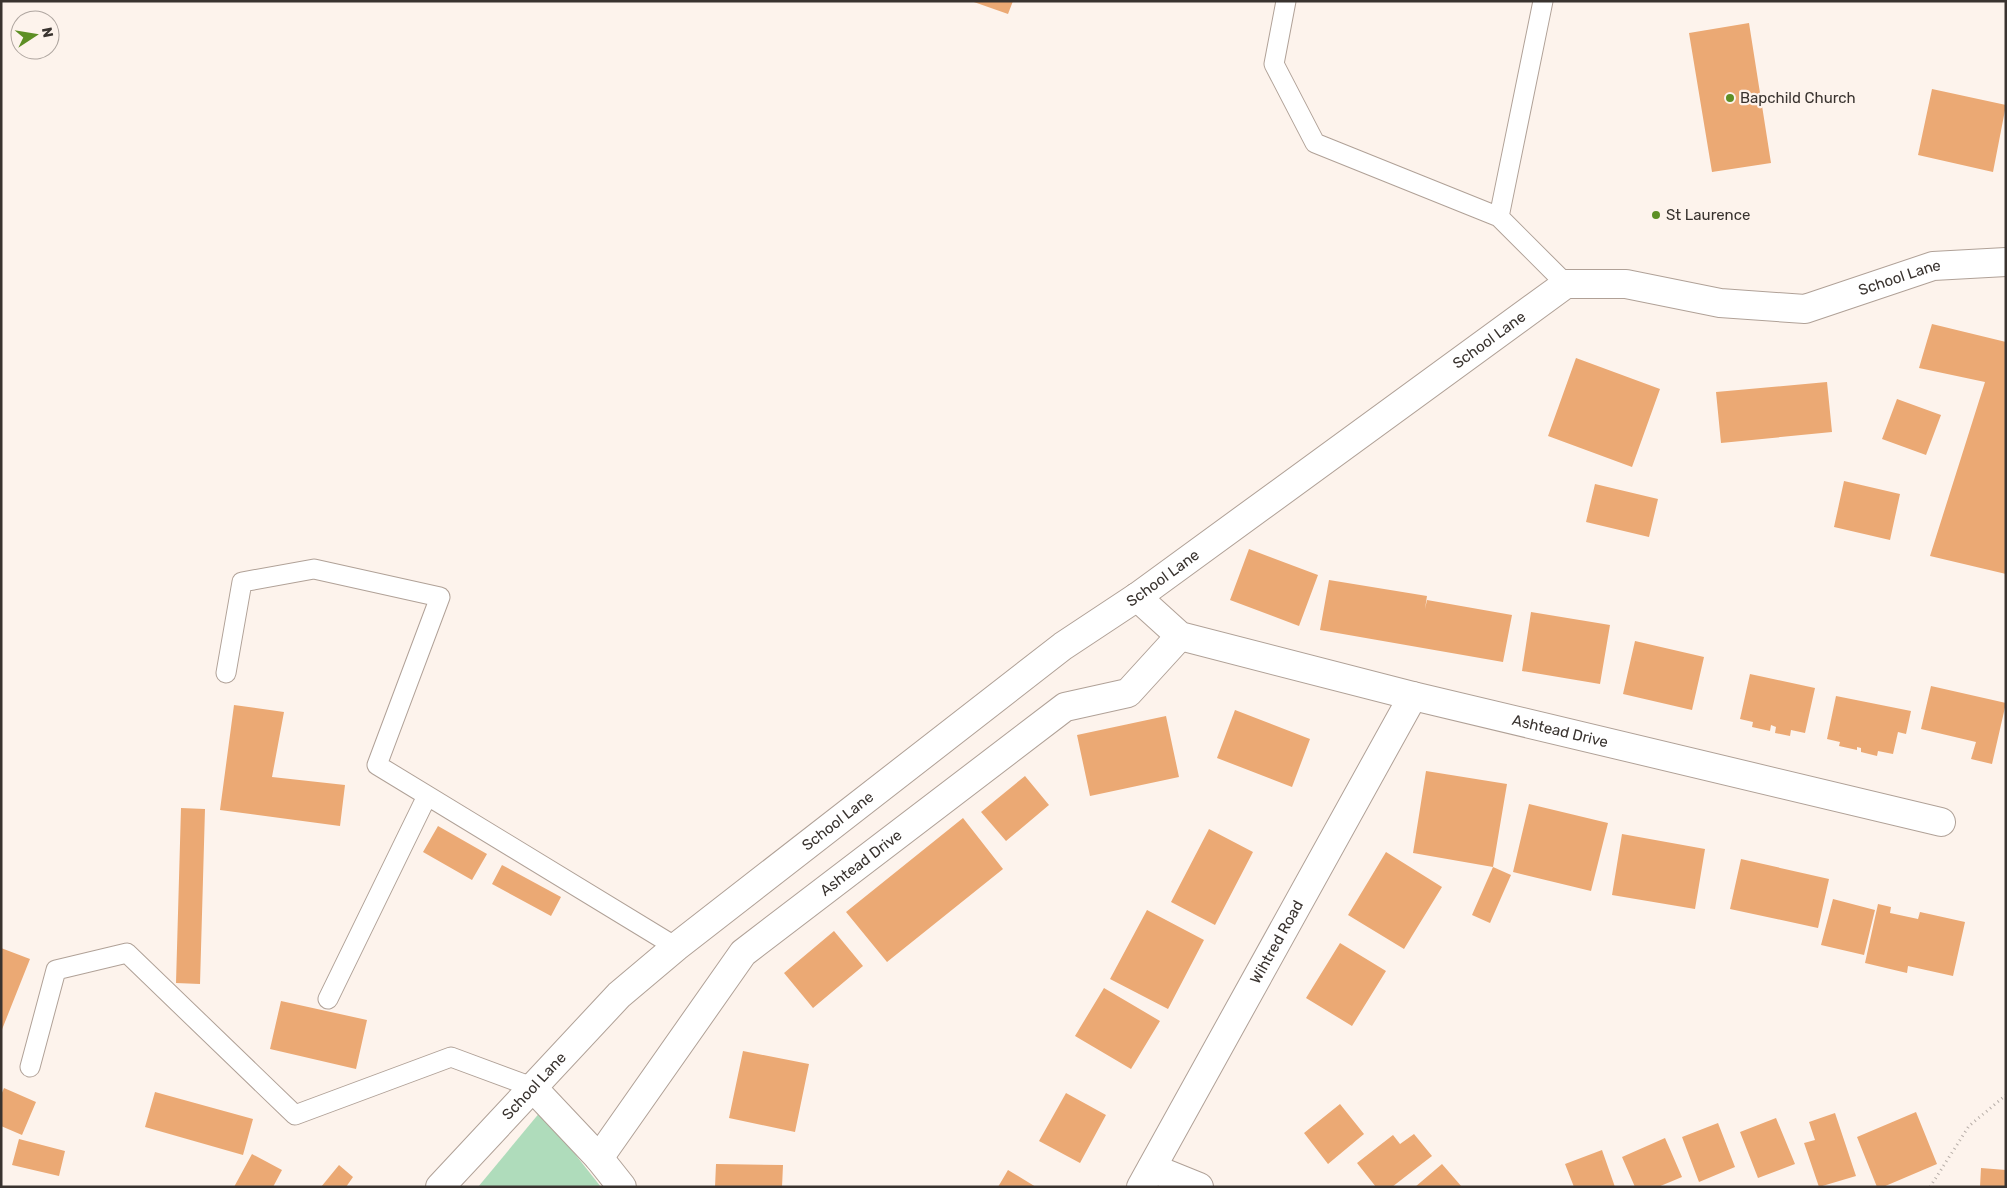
<svg xmlns="http://www.w3.org/2000/svg" width="2007" height="1188" viewBox="0 0 2007 1188" font-family="Rubik,sans-serif">
<style>
.green{fill:#afdcbb}
.building{fill:#eba974}
.lines{fill:none;stroke-linecap:round;stroke-linejoin:round}
.lane-casing{stroke:#b0a197;stroke-width:21}
.street-casing{stroke:#b0a197;stroke-width:30}
.path{stroke:#b7aea8;stroke-width:3;stroke-dasharray:1 4;stroke-linecap:butt}
.lane{stroke:#fff;stroke-width:19}
.street{stroke:#fff;stroke-width:28}
.poi-dot{fill:#5d8f25;stroke:#fdf3ec;stroke-width:2}
.labels{text-anchor:middle;stroke-width:4.5;stroke-linejoin:round;paint-order:stroke}
.poi-label{font-size:15px;fill:#39332f;stroke:#fdf3ec;text-anchor:start}
.street-label{font-size:15px;fill:#39332f;stroke:#fdf3ec}
</style>
<rect width="100%" height="100%" fill="#fdf3ec"/>
<path class="green" d="M541,1111l60,76h-123z"/>
<path class="building" d="M971,1h42l-5,13z
M1749,23l22,140 -59,9 -23,-139z
M1932,89l74,16 -13,67 -75,-17z
M1932,324l74,18v232l-76,-18 55,-174 -66,-14z
M1576,358l84,31 -28,78 -84,-31z
M1827,382l5,50 -111,11 -5,-51z
M1897,399l44,16 -15,40 -44,-16z
M1844,481l56,13 -10,46 -56,-13z
M1595,484l63,15 -9,38 -63,-15z
M1249,549l69,26 -19,51 -69,-26z
M1329,580l98,16 -2,13 2,-9 85,15 -9,47 -183,-32z
M1531,612l79,13 -10,59 -78,-13z
M1635,641l69,16 -12,53 -69,-16z
M1750,674l65,14 -10,45 -14,-3 -1,6 -15,-3 1,-6 -5,-2 -1,6 -18,-4 1,-5 -13,-3z
M1931,686l75,17 -14,61 -21,-5 5,-17 -55,-13z
M1836,696l75,15 -5,23 -8,-2 -5,22 -15,-3 -1,5 -16,-4v-4l-4,-1v3l-18,-4 1,-4 -13,-3z
M234,705l50,7 -12,65 73,8 -5,41 -120,-16z
M1235,710l75,29 -18,48 -75,-29z
M1166,716l13,61 -89,19 -13,-61z
M1426,771l81,13 -14,83 18,8 -21,48 -18,-8 21,-48 -80,-14z
M1025,776l24,29 -43,36 -25,-29z
M1529,804l79,19 -17,68 -78,-19z
M181,808l24,1 -5,175 -24,-1z
M963,818l40,51 -116,93 -41,-50z
M438,826l49,28 -15,26 -49,-28z
M1209,829l44,23 -38,73 -44,-23z
M1622,834l83,15 -10,60 -83,-14z
M1386,852l56,35 -38,62 -56,-34z
M1741,859l88,20 -11,49 -88,-19z
M502,865l59,32 -10,19 -59,-32z
M1833,899l42,11 -11,45 -43,-10z
M1878,904l13,3 -1,6 28,6 2,-7 45,10 -12,54 -45,-10 -1,7 -42,-10z
M1147,910l57,30 -36,69 -58,-30z
M834,931l29,35 -50,42 -29,-35z
M1340,943l46,28 -34,55 -46,-28z
M1,948l29,11 -29,73z
M1104,988l56,33 -29,48 -56,-33z
M281,1001l86,19 -11,49 -86,-20z
M743,1051l66,13 -14,68 -66,-14z
M4,1088l32,14 -14,33 -21,-9v-31z
M155,1092l98,27 -10,36 -98,-28z
M1066,1093l40,22 -26,48 -41,-22z
M1340,1104l24,30 -36,30 -24,-31z
M1916,1112l21,52 -54,23h-6l-20,-50z
M1835,1113l21,63 -37,11 -15,-44 11,-3 -6,-18z
M1776,1118l19,46 -37,14 -18,-46z
M1718,1123l17,44 -36,15 -17,-45z
M1414,1134l18,22 -40,31h-16l-19,-24 36,-28 7,9z
M1665,1138l17,39 -24,10h-23l-13,-30z
M19,1139l46,12 -6,25 -47,-11z
M1602,1150l13,37h-41l-9,-23z
M252,1154l30,16 -9,17h-39z
M716,1164l67,1 -1,22h-67z
M1442,1164l20,23h-47z
M339,1165l14,12 -7,10h-25z
M1981,1168l25,2v17h-26z
M1008,1170l28,17h-38z"/>
<g class="lines">
<defs>
<path id="lane" d="M1286,1l-12,63 41,79 184,74
M1543,1l-44,216 67,67
M226,673l16,-91 72,-13 126,28 -63,168 299,182
M328,999l99,-203
M30,1067l26,-97 71,-17 168,162 156,-58 81,30"/>
<g id="street">
<path id="s1" d="M1137,597l43,39 233,60 528,126"/>
<path d="M532,1087l67,71 23,29"/>
<path id="s2" d="M599,1158l144,-205 322,-246 63,-14 52,-57"/>
<path d="M1152,1168l47,19"/>
<path id="s3" d="M440,1187l179,-192 57,-48 387,-301 74,-49 429,-313h60l94,19 85,6 128,-43 73,-4"/>
<path id="s4" d="M1141,1187l272,-491"/>
</g>
</defs>
<use href="#lane" class="lane-casing"/>
<use href="#street" class="street-casing"/>
<path class="path" d="M1930,1187l39,-61 37,-31"/>
<use href="#lane" class="lane"/>
<use href="#street" class="street"/>
</g>
<g class="poi-dot">
<circle cx="1730" cy="98" r="5"/>
<circle cx="1656" cy="215" r="5"/>
</g>
<g class="labels">
<g class="poi-label">
<text x="1740" y="103">Bapchild Church</text>
<text x="1666" y="220">St Laurence</text>
</g>
<g class="street-label">
<text dy="5" stroke="none"><textPath href="#s3" startOffset="1788">School Lane</textPath></text>
<text dy="5" stroke="none"><textPath href="#s3" startOffset="1352">School Lane</textPath></text>
<text dy="5" stroke="none"><textPath href="#s3" startOffset="948">School Lane</textPath></text>
<text dy="5" stroke="none"><textPath href="#s1" startOffset="450">Ashtead Drive</textPath></text>
<text dy="5" stroke="none"><textPath href="#s3" startOffset="542">School Lane</textPath></text>
<text dy="5" stroke="none"><textPath href="#s2" startOffset="399">Ashtead Drive</textPath></text>
<text dy="5" stroke="none"><textPath href="#s4" startOffset="280">Wihtred Road</textPath></text>
<text dy="5" stroke="none"><textPath href="#s3" startOffset="138">School Lane</textPath></text>
</g>
</g>
<rect width="2007" height="1188" fill="none" stroke="#39332f" stroke-width="5"/>
<g transform="translate(35 35) rotate(78)"><circle r="24" fill="#fdf3ec" stroke="#afa6a0"/>
<path d="M0-4L9 19L0 12L-9 19Z" fill="#5d8f25"/>
<text y="-8" font-size="14" font-weight="bold" text-anchor="middle" fill="#39332f">N</text>
</g>
</svg>
